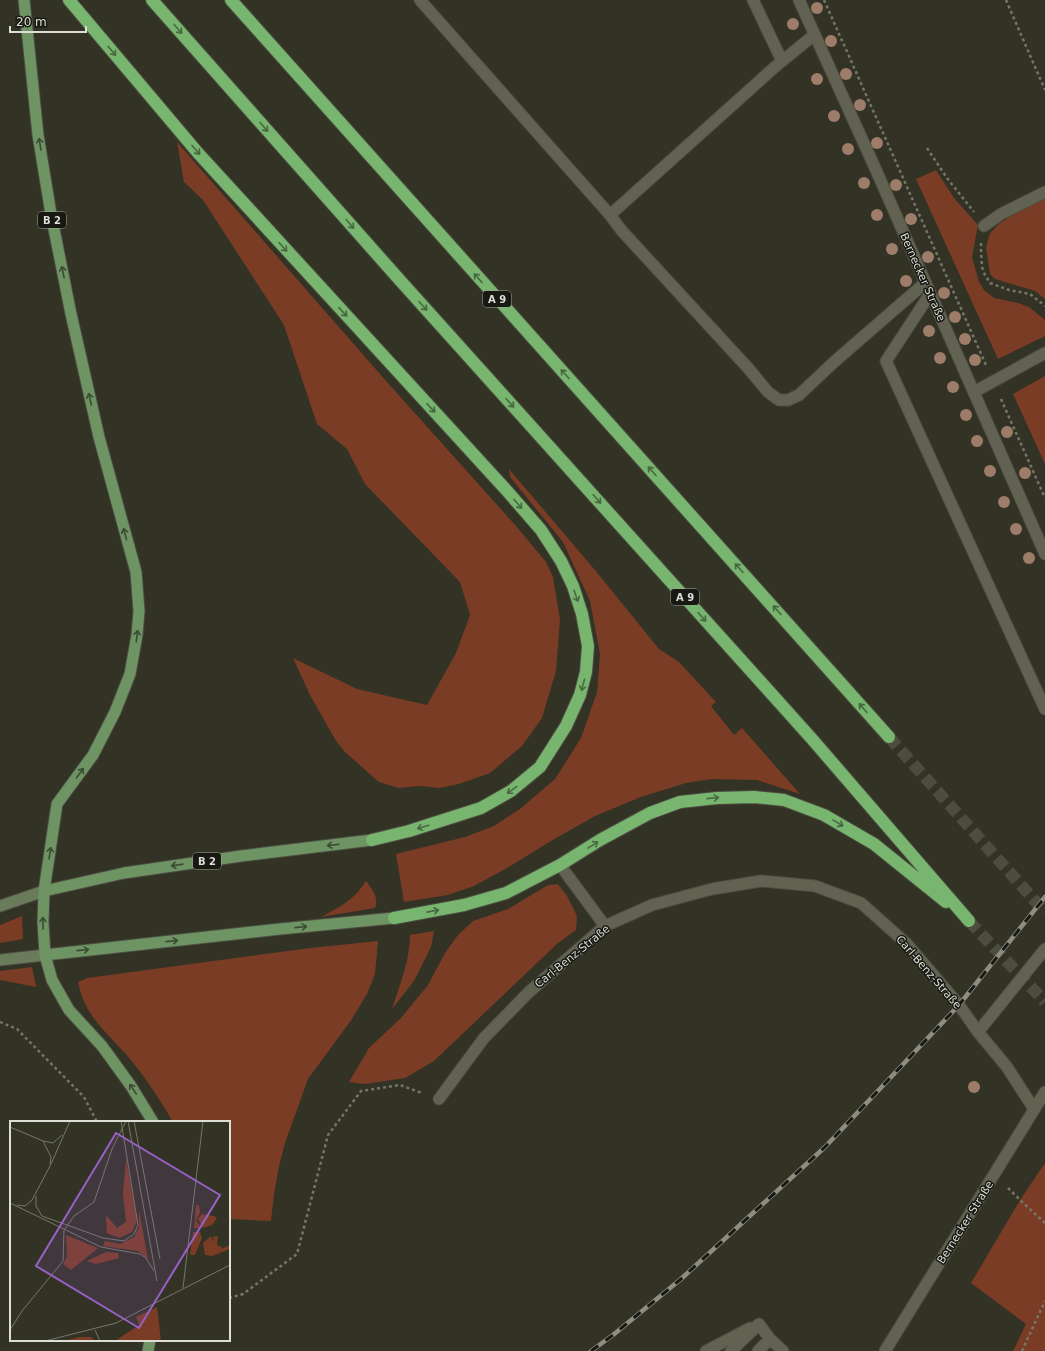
<svg xmlns="http://www.w3.org/2000/svg" width="1045" height="1351" viewBox="0 0 1045 1351" font-family="'DejaVu Sans',sans-serif">
<style>
.green{fill:#7a3c25}
.lines{fill:none;stroke-linecap:round;stroke-linejoin:round}
.motorway-tunnel{stroke:#4c4c3f;stroke-width:12;stroke-dasharray:12 6;stroke-linecap:butt}
.service-casing{stroke:#4d4d42;stroke-width:13}
.minor-casing{stroke:#4d4d42;stroke-width:13}
.tertiary-casing{stroke:#4d4d42;stroke-width:13}
.secondary-casing{stroke:#4d4d42;stroke-width:13}
.primary-casing{stroke:#4d4d42;stroke-width:13}
.motorway-casing{stroke:#4d4d42;stroke-width:14}
.path{stroke:#75756a;stroke-width:2.5;stroke-dasharray:3 3;stroke-linecap:butt}
.service{stroke:#626253;stroke-width:11}
.minor{stroke:#626253;stroke-width:11}
.tertiary{stroke:#626253;stroke-width:11}
.secondary{stroke:#697b5b;stroke-width:11}
.primary{stroke:#6f9464;stroke-width:11}
.motorway{stroke:#78b66f;stroke-width:12}
.rail-casing{stroke:#8d8d82;stroke-width:4.5}
.rail{stroke:#191914;stroke-width:3;stroke-dasharray:9;stroke-linecap:butt}
.tree{fill:#9e7c6a}
.oneway{stroke:#486842}
.oneway2{stroke:#3b4a34}
.labels{text-anchor:middle;stroke-width:3;stroke-linejoin:round;paint-order:stroke}
.shield{fill:#191914;stroke:#a2a39b;stroke-width:1}
.shield-label{font-size:10px;font-weight:bold;fill:#ddded5}
.street-label{font-size:11px;fill:#ddded5;stroke:#191914}
.inset-road{fill:none;stroke:#76776b;stroke-width:1}
.view{fill:#9861c6;fill-opacity:0.15;stroke:#9861c6;stroke-width:2}
.inset-edge{fill:none;stroke:#ddded5;stroke-width:2}
</style>
<rect width="100%" height="100%" fill="#323225"/>
<path class="green" d="M177,142l210,240 129,144 30,36 7,15 7,42 -4,52 -14,47 -20,28 -32,27 -31,11 -20,4 -19,-2 -22,2 -19,-6 -34,-30 -9,-11 -26,-46 -17,-37 64,31 70,16 29,-52 14,-38 -10,-33 -95,-98 -18,-35 -30,-25 -33,-99 -81,-125 -19,-18z
M936,170l18,28 24,27 -6,32 7,25 5,8 10,8 24,5 11,4 16,13v16l-47,23 -82,-180z
M1045,199v100l-10,-8 -40,-12 -5,-5 -4,-27 4,-14 10,-10 24,-15z
M1045,376v88l-32,-70z
M509,469l86,101 64,79 20,13 37,40 -5,4 23,29 8,-7 58,66 -43,-14 -45,-1 -26,4 -45,14 -46,19 -44,25 -44,27 -33,18 -26,9 -44,7 -8,-48 69,-17 29,-11 26,-17 35,-30 26,-41 16,-46 3,-38 -10,-53 -27,-59 -53,-65z
M366,881c7,9 13,17 9,27l-54,9c19,-10 33,-17 45,-36z
M558,884l9,12 10,20 -1,14 -18,13 -124,118 -29,17 -40,6 -16,-2 20,-34 32,-30 27,-33 17,-32 13,-18 15,-14 35,-12 40,-24z
M22,916l1,23 -23,4v-18z
M434,931l-3,16 -17,34 -22,28c8,-25 18,-49 18,-74z
M378,941l-3,33 -8,20 -15,25 -44,60 -23,64 -6,23 -5,28 -3,27 -42,-2v-97h-56c-13,-22 -26,-42 -42,-62 -22,-26 -46,-42 -53,-78l9,-4 223,-30z
M32,967l4,20 -36,-7v-9z
M1045,1163v188h-32l13,-27 -55,-41 49,-83z"/>
<g class="lines">
<path class="motorway-tunnel" d="M889,737l156,175
M969,921l76,81"/>
<defs>
<path id="service" d="M420,0l190,215 166,-149 38,-31
M753,0l29,61
M610,215l12,16 126,137 20,24 11,8h9l11,-5 35,-33 91,-79
M984,226l17,-12 44,-22
M930,294l-44,67 159,348
M974,392l71,-39
M560,865l45,61
M978,1032l67,-83
M706,1351l44,-23
M731,1351l28,-27 11,15 13,12
M758,1351l12,-12"/>
<path id="minor" d="M439,1099l45,-61 45,-46 76,-66 47,-21 60,-16 49,-8 54,5 46,17 46,41 52,61 19,27 29,35 27,42"/>
<path id="tertiary" d="M799,0l77,170 169,384
M885,1351l160,-259"/>
<path id="secondary" d="M0,906l44,-15
M0,960l45,-5"/>
<path id="primary" d="M24,0l14,135 13,79 20,100 28,123 37,135 3,39 -2,24 -7,39 -15,38 -22,43 -36,49 -13,87 -1,31 2,33 7,25 17,30 33,36 29,40 22,36
M44,891l80,-18 117,-17 131,-16
M45,955l235,-26 114,-11
M148,1351l2,-11"/>
<path id="motorway" d="M69,0l129,153 310,339 33,38 20,31 12,25 9,28 6,32 -2,26 -6,23 -14,31 -26,41 -29,24 -30,17 -72,23 -37,9
M152,0l245,277 415,462 157,182
M231,0c218,247 440,490 658,737
M394,918l70,-13 42,-12 54,-28 40,-25 50,-27 30,-11 37,-4 37,-1 30,3 40,15 50,29 72,58"/>
</defs>
<use href="#service" class="service-casing"/>
<use href="#minor" class="minor-casing"/>
<use href="#tertiary" class="tertiary-casing"/>
<use href="#secondary" class="secondary-casing"/>
<use href="#primary" class="primary-casing"/>
<use href="#motorway" class="motorway-casing"/>
<path class="path" d="M824,0l162,365
M1006,0l39,90
M927,148l20,30 27,34
M981,243v7l1,17 3,8 5,8 19,7 21,4 15,12
M1001,399l44,99
M0,1022l17,7 67,68 13,25
M1008,1188l12,12 25,23
M229,1298l14,-4 54,-40 31,-119 33,-44 39,-6 22,8
M1022,1351l23,-50"/>
<use href="#service" class="service"/>
<use href="#minor" class="minor"/>
<use href="#tertiary" class="tertiary"/>
<use href="#secondary" class="secondary"/>
<use href="#primary" class="primary"/>
<use href="#motorway" class="motorway"/>
<defs>
<path id="rail" d="M591,1351l22,-16 68,-56 144,-132 134,-142 86,-108"/>
</defs>
<use href="#rail" class="rail-casing"/>
<use href="#rail" class="rail"/>
</g>
<g class="tree">
<circle cx="817" cy="8" r="6"/>
<circle cx="793" cy="24" r="6"/>
<circle cx="831" cy="41" r="6"/>
<circle cx="846" cy="74" r="6"/>
<circle cx="817" cy="79" r="6"/>
<circle cx="860" cy="105" r="6"/>
<circle cx="834" cy="116" r="6"/>
<circle cx="877" cy="143" r="6"/>
<circle cx="848" cy="149" r="6"/>
<circle cx="864" cy="183" r="6"/>
<circle cx="896" cy="185" r="6"/>
<circle cx="877" cy="215" r="6"/>
<circle cx="911" cy="219" r="6"/>
<circle cx="892" cy="249" r="6"/>
<circle cx="928" cy="257" r="6"/>
<circle cx="906" cy="281" r="6"/>
<circle cx="944" cy="293" r="6"/>
<circle cx="955" cy="317" r="6"/>
<circle cx="929" cy="331" r="6"/>
<circle cx="965" cy="339" r="6"/>
<circle cx="940" cy="358" r="6"/>
<circle cx="975" cy="360" r="6"/>
<circle cx="953" cy="387" r="6"/>
<circle cx="966" cy="415" r="6"/>
<circle cx="1007" cy="432" r="6"/>
<circle cx="977" cy="441" r="6"/>
<circle cx="990" cy="471" r="6"/>
<circle cx="1025" cy="473" r="6"/>
<circle cx="1004" cy="502" r="6"/>
<circle cx="1016" cy="529" r="6"/>
<circle cx="1029" cy="558" r="6"/>
<circle cx="974" cy="1087" r="6"/>
</g>
<defs><path id="oneway-shaft" d="M-6 0H5M1.5-3L5.5 0L1.5 3" fill="none" stroke-width="1.6" stroke-linecap="round" stroke-linejoin="round"/></defs>
<g class="oneway">
<use href="#oneway-shaft" transform="translate(178 29) rotate(49)"/>
<use href="#oneway-shaft" transform="translate(112 51) rotate(50)"/>
<use href="#oneway-shaft" transform="translate(264 127) rotate(49)"/>
<use href="#oneway-shaft" transform="translate(196 150) rotate(49)"/>
<use href="#oneway-shaft" transform="translate(350 224) rotate(49)"/>
<use href="#oneway-shaft" transform="translate(283 247) rotate(48)"/>
<use href="#oneway-shaft" transform="translate(478 278) rotate(-132)"/>
<use href="#oneway-shaft" transform="translate(423 306) rotate(48)"/>
<use href="#oneway-shaft" transform="translate(343 312) rotate(47)"/>
<use href="#oneway-shaft" transform="translate(565 374) rotate(-132)"/>
<use href="#oneway-shaft" transform="translate(510 403) rotate(48)"/>
<use href="#oneway-shaft" transform="translate(431 408) rotate(47)"/>
<use href="#oneway-shaft" transform="translate(652 471) rotate(-132)"/>
<use href="#oneway-shaft" transform="translate(597 499) rotate(48)"/>
<use href="#oneway-shaft" transform="translate(518 504) rotate(49)"/>
<use href="#oneway-shaft" transform="translate(739 568) rotate(-132)"/>
<use href="#oneway-shaft" transform="translate(576 596) rotate(71)"/>
<use href="#oneway-shaft" transform="translate(777 610) rotate(-131)"/>
<use href="#oneway-shaft" transform="translate(702 617) rotate(48)"/>
<use href="#oneway-shaft" transform="translate(583 685) rotate(105)"/>
<use href="#oneway-shaft" transform="translate(863 708) rotate(-131)"/>
<use href="#oneway-shaft" transform="translate(512 790) rotate(144)"/>
<use href="#oneway-shaft" transform="translate(713 798) rotate(-6)"/>
<use href="#oneway-shaft" transform="translate(838 823) rotate(31)"/>
<use href="#oneway-shaft" transform="translate(423 827) rotate(163)"/>
<use href="#oneway-shaft" transform="translate(593 845) rotate(-32)"/>
<use href="#oneway-shaft" transform="translate(433 911) rotate(-11)"/>
</g>
<g class="oneway2">
<use href="#oneway-shaft" transform="translate(40 144) rotate(-99)"/>
<use href="#oneway-shaft" transform="translate(63 272) rotate(-101)"/>
<use href="#oneway-shaft" transform="translate(90 399) rotate(-103)"/>
<use href="#oneway-shaft" transform="translate(125 534) rotate(-105)"/>
<use href="#oneway-shaft" transform="translate(137 636) rotate(-83)"/>
<use href="#oneway-shaft" transform="translate(80 773) rotate(-54)"/>
<use href="#oneway-shaft" transform="translate(333 845) rotate(173)"/>
<use href="#oneway-shaft" transform="translate(50 853) rotate(-81)"/>
<use href="#oneway-shaft" transform="translate(177 865) rotate(172)"/>
<use href="#oneway-shaft" transform="translate(43 923) rotate(-91)"/>
<use href="#oneway-shaft" transform="translate(301 927) rotate(-6)"/>
<use href="#oneway-shaft" transform="translate(172 941) rotate(-6)"/>
<use href="#oneway-shaft" transform="translate(83 950) rotate(-6)"/>
<use href="#oneway-shaft" transform="translate(133 1089) rotate(-124)"/>
</g>
<g class="labels">
<g class="shield">
<rect x="38" y="212" width="28" height="16" rx="3"/>
<rect x="483" y="291" width="28" height="16" rx="3"/>
<rect x="671" y="589" width="28" height="16" rx="3"/>
<rect x="193" y="853" width="28" height="16" rx="3"/>
</g>
<g class="shield-label">
<text x="52" y="224">B 2</text>
<text x="497" y="303">A 9</text>
<text x="685" y="601">A 9</text>
<text x="207" y="865">B 2</text>
</g>
<g class="street-label">
<text transform="translate(923 277) rotate(66)" y="4">Bernecker Straße</text>
<text transform="translate(572 956) rotate(-39)" y="4">Carl-Benz-Straße</text>
<text transform="translate(929 972) rotate(49)" y="4">Carl-Benz-Straße</text>
<text transform="translate(965 1222) rotate(-58)" y="4">Bernecker Straße</text>
</g>
</g>
<g transform="translate(10 1121)">
<rect width="220" height="220" fill="#323225"/>
<path d="M116,37l11,63 -5,11 -13,6 -12,-5 -1,-13v-5l11,13 9,-6 -3,-28zM186,84h3l1,8 -4,7 5,8h-7zM129,89l9,49 -10,-8 -35,-5 2,-5 15,3 14,-7 5,-10zM192,93l12,2 3,2 -5,7 -9,3 -5,-9zM183,111h7l2,6 -7,17h-5zM56,114l32,13 -27,22 -8,-6 4,-7zM201,115l3,7 -1,-6 5,-1 -1,9 5,2 -1,2 9,-4v4l-18,7 -7,-1 -2,-12zM96,131l12,1 1,5 -23,6 -9,-3zM147,186l4,34h-46l24,-16 -3,-8zM69,216h12l4,4h-31z" fill="#7a3c25"/>
<path class="inset-road" d="M118,0l29,160M124,0l26,138M0,6l33,14 8,16 -1,9 -18,34 -7,6 -8,-1M33,20l10,2 9,-8M41,43l19,-43M26,75v10l6,10 61,22M0,82l91,44M93,117l21,3 10,-7 4,-9 -17,-104M91,126l39,7 6,4 8,13M173,167l20,-167M0,209l12,-19 41,-50 1,-31 10,-14 20,-14 18,-53 14,-28M85,209l5,11M35,220l71,-18 114,-58"/>
<path class="view" d="M106,12l104,62 -81,133 -103,-62z"/>
<rect width="220" height="220" class="inset-edge"/>
</g>
<path d="M10 26v6h76v-6" fill="none" stroke="#ddded5" stroke-width="2"/>
<text x="16" y="26" font-size="12" fill="#ddded5" stroke="#191914" stroke-width="3" paint-order="stroke">20 m</text>
</svg>
